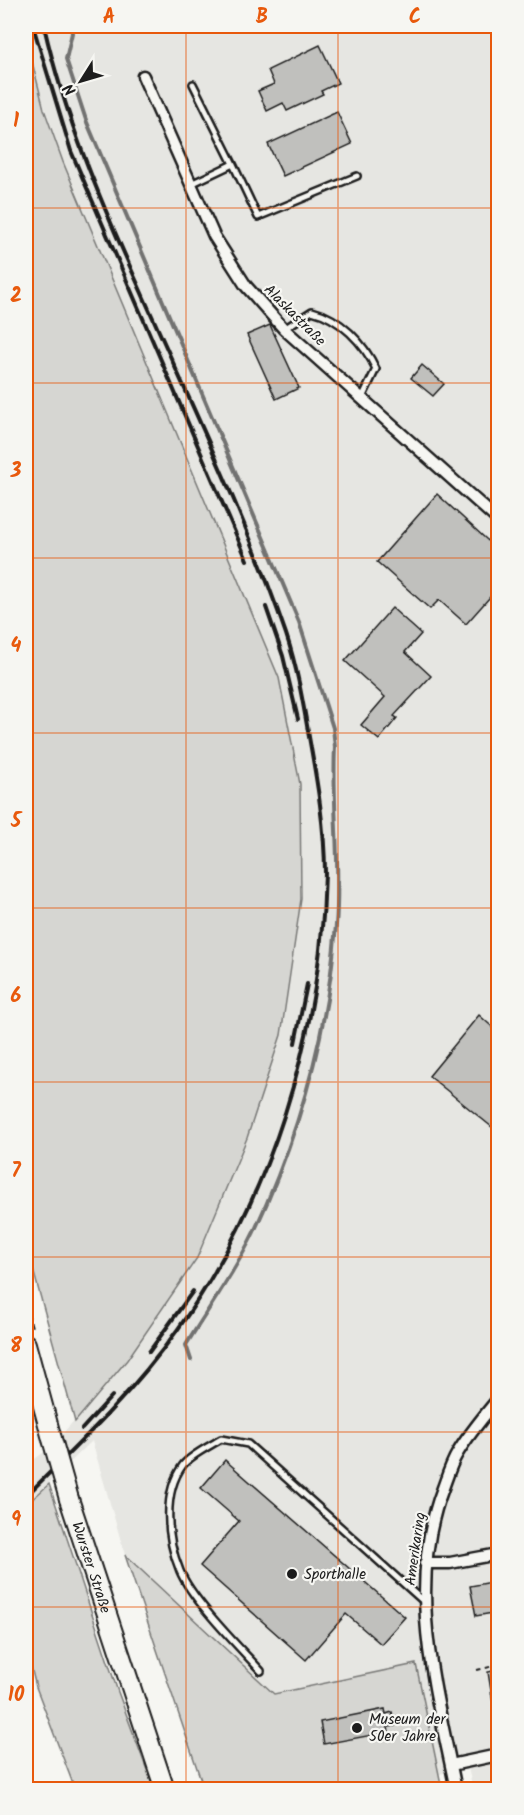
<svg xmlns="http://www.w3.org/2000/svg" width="524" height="1815" viewBox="0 0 524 1815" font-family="Kalam,sans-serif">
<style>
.built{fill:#e6e6e2}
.green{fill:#d6d6d2;stroke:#797977;stroke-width:1.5}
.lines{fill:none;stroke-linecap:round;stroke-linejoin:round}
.stream{stroke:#727271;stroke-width:4}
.building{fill:#c0c0bd;stroke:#1c1c1c;stroke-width:1.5}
.lane-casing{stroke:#1c1c1c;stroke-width:10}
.street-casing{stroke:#1c1c1c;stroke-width:15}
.primary-casing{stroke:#1c1c1c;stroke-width:22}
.path{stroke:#1c1c1c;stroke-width:2;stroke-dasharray:4.5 4.5;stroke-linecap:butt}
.lane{stroke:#f6f6f2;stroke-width:5}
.street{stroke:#f6f6f2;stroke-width:10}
.primary{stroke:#f6f6f2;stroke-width:18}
.rail{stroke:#1c1c1c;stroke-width:4}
.primary-bridge-casing{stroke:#1c1c1c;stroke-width:22;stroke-linecap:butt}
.primary-bridge{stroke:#f6f6f2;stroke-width:18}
.grid{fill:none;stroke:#e8590c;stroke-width:1.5;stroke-opacity:0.55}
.poi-dot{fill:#1c1c1c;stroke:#f6f6f2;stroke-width:2}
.labels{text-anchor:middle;stroke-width:4.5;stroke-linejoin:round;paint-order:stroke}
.street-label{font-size:15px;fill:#1c1c1c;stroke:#f6f6f2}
.poi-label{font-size:15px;fill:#1c1c1c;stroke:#f6f6f2;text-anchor:start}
.neatline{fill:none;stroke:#e8590c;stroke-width:2}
.grid-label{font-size:20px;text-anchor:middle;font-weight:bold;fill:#e8590c}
</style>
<rect width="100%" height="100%" fill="#f6f6f2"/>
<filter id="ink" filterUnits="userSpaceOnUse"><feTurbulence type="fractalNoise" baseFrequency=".0167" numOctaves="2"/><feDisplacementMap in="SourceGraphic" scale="12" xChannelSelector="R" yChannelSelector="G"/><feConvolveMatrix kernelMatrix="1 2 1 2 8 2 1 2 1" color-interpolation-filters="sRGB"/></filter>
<g filter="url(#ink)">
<path class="built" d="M26,26h472v1763h-25l-5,-21 -29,6 -23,-110 -142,30 -149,-139 -33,-114 -66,64v-40l23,-16 78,-89 70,-102 50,-120 34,-103 20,-136 -22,-221 -216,-516 -35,-105z"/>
<path class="green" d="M26,38l18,71 19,53 216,516 21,106 1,115 -20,136 -34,103 -50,120 -70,102 -52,62 -49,-178z
M49,1484l69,208 36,97h-79l-39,-102 -10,-40v-142z
M125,1555l149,139 142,-30 26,125h-238z"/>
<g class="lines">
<path class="stream" d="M71,26l1,7 -6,26 20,61 213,502 34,106 2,19c-3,59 6,118 1,178 -8,106 -37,210 -82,307 -19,40 -45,75 -68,113l5,15"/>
</g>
<path class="building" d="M320,45l18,38 -17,8 2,3 -36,17 -4,-8 -16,8 -9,-20 16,-7 -6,-14z
M337,112l15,32 -69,32 -15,-32z
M270,325l29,63 -23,11 -29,-64z
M422,365l22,19 -11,12 -22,-18z
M437,494l61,56v38l-32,36 -27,-24 -9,9 -53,-47z
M392,608l29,26 -16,18 26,24 -37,40 3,2 -18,22 -18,-15 24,-28 -40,-36z
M479,1015l19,17v100l-69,-56z
M225,1460l180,157 -24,27 -35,-30 -40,46 -106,-94 39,-45 -38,-33z
M498,1581v31l-22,4 -6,-30z
M498,1670v32l-5,1 -5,-31z
M385,1709l1,5 6,-2 2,7 1,7 -7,1 1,5 -65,12 -4,-22z"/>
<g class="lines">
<defs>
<path id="lane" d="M193,84l40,80
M191,184l42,-20 25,53 99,-41
M284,329l28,-18c28,7 52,32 64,58l-14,29
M261,1671c-22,-24 -69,-71 -81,-100 -13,-31 -18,-78 3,-106 8,-10 27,-19 38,-26l27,5 175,157"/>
<path id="street" d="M143,76l71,160 32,50 38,43 214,191
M425,1563h25l48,-9
M451,1765l47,-10
M456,1790c-20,-100 -51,-203 -13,-302 4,-11 8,-24 14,-34 11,-19 27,-38 41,-55"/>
<g id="primary">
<path d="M26,1344l26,95"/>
<path id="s1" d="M69,1499l96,291"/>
</g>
</defs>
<use href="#lane" class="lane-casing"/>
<use href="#street" class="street-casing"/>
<use href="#primary" class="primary-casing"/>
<path class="path" d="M26,1305l7,26
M477,1670l21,-5"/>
<use href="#lane" class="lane"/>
<use href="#street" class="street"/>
<use href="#primary" class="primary"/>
<path class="rail" d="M33,26l38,125 176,409
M266,607l17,49 15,63
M295,1043l12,-59
M149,1352l44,-61
M82,1429l30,-33
M26,1496c54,-53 108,-105 152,-167 93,-131 144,-295 147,-456 0,-45 -8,-92 -16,-136 -6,-35 -12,-70 -23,-103 -39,-114 -96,-232 -145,-343 -39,-86 -76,-173 -97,-265"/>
<defs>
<path id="primary-bridge" d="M52,1439l17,60"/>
</defs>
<use href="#primary-bridge" class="primary-bridge-casing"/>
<use href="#primary-bridge" class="primary-bridge"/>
</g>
</g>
<path class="grid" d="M186,26v1764M338,26v1764M26,208h472M26,383h472M26,558h472M26,733h472M26,908h472M26,1082h472M26,1257h472M26,1432h472M26,1607h472"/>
<g class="poi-dot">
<circle cx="292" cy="1574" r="6"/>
<circle cx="357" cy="1728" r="6"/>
</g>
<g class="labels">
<g class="street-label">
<text transform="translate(295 315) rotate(45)" y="5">Alaskastraße</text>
<text transform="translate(415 1549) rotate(-82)" y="5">Amerikaring</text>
<text dy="5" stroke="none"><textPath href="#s1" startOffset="72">Wurster Straße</textPath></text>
</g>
<g class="poi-label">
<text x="304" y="1579">Sporthalle</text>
<text x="369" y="1724">Museum der<tspan x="369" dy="17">50er Jahre</tspan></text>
</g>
</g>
<rect width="524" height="1815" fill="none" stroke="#f6f6f2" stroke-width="66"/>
<g transform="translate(81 81) rotate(233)" stroke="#f6f6f2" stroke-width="4.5" paint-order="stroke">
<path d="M0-4.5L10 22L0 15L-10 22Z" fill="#1c1c1c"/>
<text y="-9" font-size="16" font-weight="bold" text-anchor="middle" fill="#1c1c1c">N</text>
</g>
<rect x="33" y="33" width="458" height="1749" class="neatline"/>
<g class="grid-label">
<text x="109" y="23">A</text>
<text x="262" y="23">B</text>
<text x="415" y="23">C</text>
<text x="16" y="127">1</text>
<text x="16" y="302">2</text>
<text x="16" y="477">3</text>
<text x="16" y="652">4</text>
<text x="16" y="827">5</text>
<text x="16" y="1002">6</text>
<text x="16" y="1177">7</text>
<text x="16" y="1352">8</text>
<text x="16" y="1526">9</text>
<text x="16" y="1701">10</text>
</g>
</svg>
